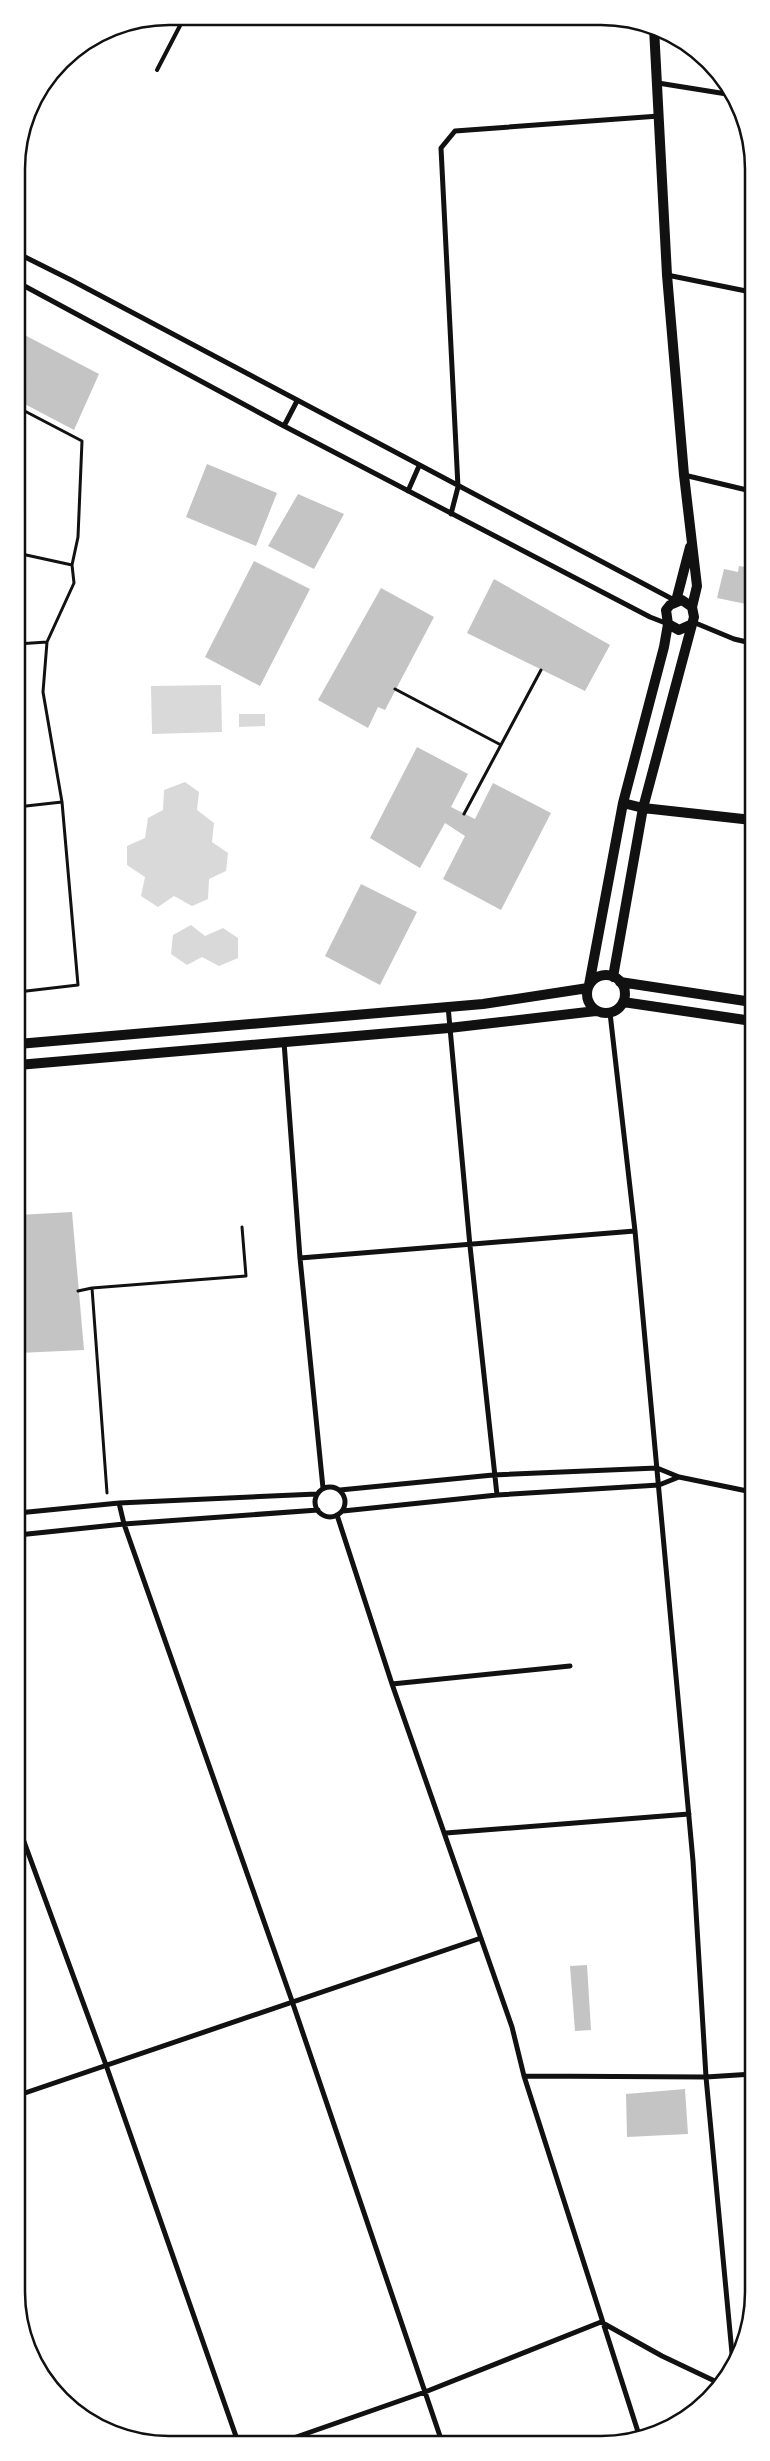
<svg xmlns="http://www.w3.org/2000/svg" width="770" height="2461" viewBox="0 0 770 2461" font-family="'Space Grotesk',sans-serif">
<style>
.water{fill:#d9d9d9}
.building{fill:#c4c4c4}
.lines{fill:none;stroke-linecap:round;stroke-linejoin:round}
.path{stroke:#111;stroke-width:3}
.service{stroke:#111;stroke-width:4}
.minor{stroke:#111;stroke-width:5}
.secondary{stroke:#111;stroke-width:10}
.rim{fill:none;stroke:#111;stroke-width:2.5}
</style>
<rect width="100%" height="100%" fill="#fff"/>
<path class="water" d="M221,685l1,47 -70,2 -1,-48z
M239,714h26v12l-26,1z
M185,782l14,10 -2,18 17,13 -2,19 16,11 -2,18 -17,8 -1,20 -16,7 -18,-10 -16,11 -17,-11 4,-19 -18,-12v-19l18,-8 3,-20 15,-8 1,-20z
M191,925l14,11 18,-8 15,10v20l-19,8 -17,-9 -15,8 -16,-11 2,-19z"/>
<path class="building" d="M17,331l82,43 -25,56 -57,-30z
M207,464l70,29 -21,53 -70,-29z
M298,494l46,20 -30,55 -46,-23z
M254,561l56,28 -50,97 -55,-29z
M739,566l12,2 -3,10h3v27l-34,-7 7,-29 14,3z
M494,579l116,66 -25,46 -118,-58z
M381,588l53,29 -49,93 -7,-3 -10,21 -50,-28z
M417,747l51,27 -17,33 24,12 18,-36 58,30 -50,97 -58,-31 22,-43 -20,-13 -25,45 -50,-30z
M361,884l56,28 -37,73 -55,-29z
M72,1212l12,138 -66,3v-138z
M587,1965l4,65 -16,1 -5,-65z
M685,2089l3,45 -61,3 -1,-43z"/>
<g class="lines">
<path class="path" d="M17,407l65,34 -4,96 -6,28
M17,553l55,12 2,18 -27,59 -30,2
M47,642l-4,50 19,110
M395,689l106,56
M17,807l45,-5 16,183 -60,7
M464,814l77,-144
M92,1288l15,205
M78,1291l14,-3 154,-12 -4,-49"/>
<path class="service" d="M157,70l28,-54"/>
<path class="minor" d="M658,83l75,12
M17,253l54,27 605,321
M667,275l84,17
M17,282l267,144 366,191 18,7
M284,426l13,-25
M684,475l67,16
M408,491l11,-25
M451,514l7,-27 -17,-339 14,-17 204,-15
M693,622l41,17 17,4
M448,1006l22,240 27,249
M610,1013l25,218 58,630 13,216 27,287
M284,1042l16,216 23,230
M300,1258l335,-27
M315 1502a15 15 0 1 1 30 0a15 15 0 1 1-30 0Z
M340,1490l153,-15 164,-7 22,9 73,15
M119,1503l5,21 168,477 150,441
M343,1511l154,-16 162,-10 20,-8
M18,1513l101,-10 198,-9
M337,1515l55,169 120,343 12,49 116,362
M18,1535l106,-11 194,-14
M392,1684l178,-18
M19,1828l87,237 132,377
M446,1833l243,-19
M524,2076l182,1 47,-3
M19,2095l462,-157
M282,2442l143,-50 176,-70 61,34 59,28"/>
<path class="secondary" d="M654,28l13,247 17,200 13,111 -5,21
M676,601l14,-54
M668,624l11,6 11,-5
M623,803l20,5 109,12
M587 994a19 19 0 1 1 38 0a19 19 0 1 1-38 0Z
M620,982l132,20
M589,985l34,-182 41,-156 4,-23 -2,-14 4,-5 12,-5 10,7 2,10 -51,191 -30,169
M623,1002l129,19
M18,1044l465,-40 105,-16
M18,1065l431,-37 147,-17"/>
</g>
<path d="M0 0H770V2461H0ZM169 25H601A144 144 0 0 1 745 169V2292A144 144 0 0 1 601 2436H169A144 144 0 0 1 25 2292V169A144 144 0 0 1 169 25Z" fill="#fff" fill-rule="evenodd"/>
<path class="rim" d="M169 25H601A144 144 0 0 1 745 169V2292A144 144 0 0 1 601 2436H169A144 144 0 0 1 25 2292V169A144 144 0 0 1 169 25Z"/>
</svg>
